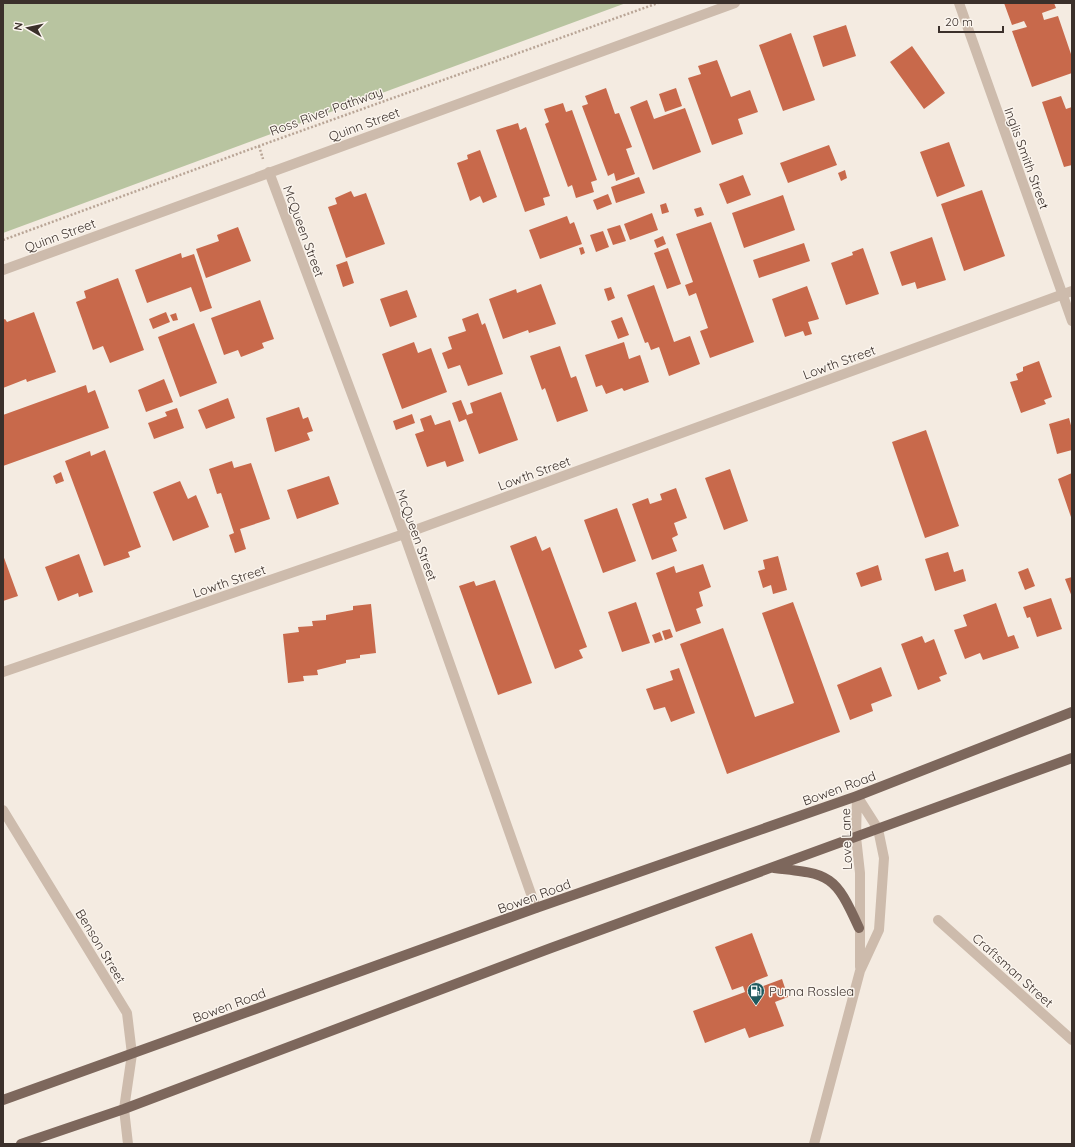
<svg xmlns="http://www.w3.org/2000/svg" width="1075" height="1147" viewBox="0 0 1075 1147" font-family="Quicksand,sans-serif">
<style>
.green{fill:#b8c4a0}
.building{fill:#c8694b}
.lines{fill:none;stroke-linecap:round;stroke-linejoin:round}
.path{stroke:#b9a596;stroke-width:2.5;stroke-dasharray:2 2;stroke-linecap:butt}
.minor{stroke:#cdbbac;stroke-width:10}
.major{stroke:#7d675c;stroke-width:10}
.labels{text-anchor:middle;stroke-width:3;stroke-linejoin:round;paint-order:stroke}
.street-label{font-size:13px;fill:#3b302b;stroke:#fbf5ee}
.poi-label{font-size:13px;fill:#3b302b;stroke:#fbf5ee;text-anchor:start}
</style>
<rect width="100%" height="100%" fill="#f4ebe1"/>
<path class="green" d="M3,3h623l-623,230z"/>
<path class="building" d="M1004,3h50l2,5 -14,5 2,7 14,-4 14,41v16l-40,14 -20,-56 15,-4 -3,-6 -12,4z
M846,25l10,31 -33,11 -10,-31z
M791,33l24,67 -32,11 -24,-66z
M912,46l33,47 -21,16 -34,-47z
M717,60l14,37 19,-7 8,22 -20,7 5,15 -31,11 -24,-67 13,-4 -3,-8z
M606,88l9,26 4,-1 13,34 -6,2 9,25 -19,7 -2,-8 -6,3 -26,-70 6,-2 -3,-8z
M676,88l6,18 -17,6 -6,-18z
M1061,96l5,13 6,-2v58l-8,2 -22,-65z
M647,100l7,19 31,-11 16,44 -48,18 -23,-63z
M563,103l3,9 6,-2 25,70 -6,2 3,10 -18,6 -4,-13 -4,2 -23,-63 4,-2 -5,-13z
M518,123l2,7 6,-3 24,69 -7,2 2,7 -20,7 -29,-82z
M949,142l16,44 -28,11 -17,-45z
M829,145l8,20 -49,18 -8,-20z
M480,150l17,47 -14,6 -3,-7 -10,5 -13,-38 11,-4 -1,-4z
M845,170l2,8 -6,3 -3,-8z
M743,175l8,20 -24,9 -8,-20z
M639,177l6,16 -29,10 -5,-16z
M982,190l23,66 -41,15 -23,-67z
M351,191l3,6 12,-4 19,51 -39,14 -18,-51 9,-3 -2,-6z
M608,194l4,10 -15,6 -4,-10z
M783,195l12,35 -51,18 -12,-35z
M666,203l3,9 -7,2 -2,-9z
M701,207l3,8 -7,2 -3,-8z
M652,213l6,17 -28,10 -6,-16z
M567,216l3,8 4,-2 8,22 -42,15 -11,-29z
M711,222l43,120 -44,16 -10,-27 8,-3 -12,-35 -7,3 -4,-11 8,-3 -17,-48z
M620,225l6,16 -13,4 -6,-16z
M238,227l13,34 -45,17 -10,-29 23,-8 -2,-6z
M603,231l6,16 -13,5 -6,-17z
M663,236l3,8 -9,4 -3,-8z
M932,237l14,43 -29,9 -2,-7 -13,4 -12,-34z
M804,243l6,18 -51,17 -6,-18z
M583,247l2,6 -4,2 -2,-7z
M668,248l13,36 -14,5 -13,-36z
M863,248l16,46 -33,11 -15,-42 22,-8 -1,-3z
M181,253l1,5 12,-4 18,54 -12,4 -9,-25 -44,16 -12,-33z
M347,261l7,22 -11,4 -7,-22z
M118,278l26,72 -34,13 -7,-17 -10,4 -17,-48 10,-4 -2,-7z
M541,284l15,40 -27,9 -1,-3 -25,9 -14,-40 27,-10 1,4z
M654,285l20,57 16,-6 10,28 -31,12 -10,-29 -8,3 -3,-8 -3,1 -18,-48z
M807,286l12,33 -11,3 4,12 -7,2 -2,-5 -18,6 -13,-38z
M611,287l4,11 -7,3 -4,-12z
M407,290l10,27 -27,10 -10,-28z
M260,300l14,39 -12,4 2,5 -23,9 -3,-7 -14,5 -13,-37z
M34,312l22,60 -29,10 -1,-3 -23,9v-68l2,-1 2,3z
M166,312l4,10 -17,7 -4,-10z
M176,313l2,7 -5,1 -3,-6z
M478,313l4,12 3,-2 18,51 -35,12 -8,-21 -12,4 -6,-16 10,-4 -4,-12 18,-6 -4,-12z
M622,317l7,18 -11,4 -7,-18z
M194,323l23,60 -37,14 -22,-60z
M414,342l4,11 13,-5 16,44 -45,17 -20,-55z
M624,342l5,17 11,-4 9,27 -25,9 -2,-3 -16,6 -4,-9 -6,2 -11,-32z
M560,346l11,32 5,-2 12,35 -31,11 -12,-34 -3,2 -12,-34z
M1039,361l13,36 -8,3 2,4 -25,9 -11,-31 8,-2 -2,-6 7,-3v-4z
M164,379l9,23 -27,10 -8,-22z
M86,385l2,8 7,-3 14,38 -106,38v-51z
M501,392l17,48 -39,14 -13,-35 -7,3 -7,-19 9,-3 6,15 6,-2 -3,-10z
M228,398l7,20 -29,11 -8,-19z
M299,407l4,12 5,-2 5,14 -6,2 3,7 -35,12 -9,-34z
M177,408l7,20 -30,11 -6,-16 19,-7 -2,-4z
M412,414l3,9 -19,7 -3,-9z
M431,415l4,10 15,-5 14,41 -17,6 -2,-6 -18,6 -12,-33 9,-3 -4,-12z
M1069,418l3,11v21l-15,4 -8,-30z
M926,430l33,96 -34,12 -33,-96z
M105,450l36,97 -13,5 2,5 -26,9 -39,-105 25,-10 1,5z
M232,461l2,7 17,-5 19,56 -30,10 6,20 -11,4 -6,-18 5,-2 -13,-40 -4,1 -8,-25z
M730,469l18,52 -24,9 -19,-52z
M61,472l3,9 -8,3 -3,-8z
M1072,473v47l-14,-41z
M329,476l10,28 -42,15 -10,-29z
M180,481l8,18 8,-4 13,32 -36,14 -20,-49z
M676,488l11,30 -13,5 4,12 -6,3 5,13 -25,9 -20,-56 16,-6 2,6 12,-4 -2,-6z
M617,508l19,53 -33,12 -19,-53z
M536,536l6,15 8,-4 37,100 -8,3 4,8 -28,11 -45,-123z
M948,552l6,20 9,-3 3,12 -31,10 -10,-32z
M79,554l14,38 -14,5 -1,-4 -20,8 -13,-34z
M3,555l15,41 -15,5z
M778,556l9,34 -14,4 -2,-9 -8,3 -5,-17 7,-2 -2,-9z
M703,564l8,23 -12,5 4,14 -7,3 5,14 -25,9 -20,-59 18,-7 2,7z
M878,565l4,15 -21,7 -5,-14z
M1028,568l7,18 -10,4 -7,-18z
M1072,577v20l-7,-18z
M495,580l37,103 -34,12 -39,-109 15,-5 2,5z
M1051,598l11,31 -25,8 -7,-20 -3,1 -4,-11z
M636,602l14,41 -28,9 -14,-40z
M793,602l47,130 -113,42 -47,-130 43,-16 32,89 39,-14 -32,-90z
M996,603l12,34 6,-2 5,13 -36,12 -3,-7 -15,6 -11,-29 13,-4 -4,-11z
M371,604l5,49 -16,2v3l-14,2v3l-29,7 1,5 -15,1 1,5 -16,2 -5,-49 16,-2 -1,-5 15,-1 -1,-5 14,-1v-5l27,-5v-4z
M670,629l3,8 -8,3 -3,-9z
M660,632l3,8 -8,3 -3,-8z
M922,636l3,7 9,-4 13,35 -8,3 2,4 -23,9 -17,-46z
M881,667l11,29 -21,8 2,7 -23,9 -13,-35z
M679,668l16,45 -24,9 -6,-15 -11,3 -8,-21 27,-9 -3,-9z
M752,933l16,43 -13,5 3,7 24,-9 6,18 -13,5 9,24 -35,12 -4,-10 -40,15 -12,-32 52,-19 -2,-6 -11,4 -17,-43z"/>
<g class="lines">
<path class="path" d="M259,146l4,13
M3,240l256,-94 399,-143"/>
<path class="minor" d="M959,3l113,318
M269,172l135,362 132,374
M3,270l732,-267
M3,672l401,-138 668,-243
M857,796l-1,41 4,36v94
M3,810l124,203 5,41 -8,55 4,35
M938,920l134,120
M814,1144l46,-173 19,-41 5,-72 -6,-29 -21,-33"/>
<path class="major" d="M774,868c57,6 61,7 85,60
M3,1100l533,-192 321,-112 215,-84
M21,1144l103,-35 427,-161 521,-190"/>
</g>
<defs>
<symbol id="fuel-pin" viewBox="-11 -11 22 30"><path d="M0 17L-7.5 6A9.5 9.5 0 1 1 7.5 6Z" fill="#1f5a5e" stroke="#fbf5ee"/><path d="M-5.5-6h7V0h2V4h1.3V-2.5L3-4.5l.8-.8L6-3V5H2.5V1h-1V6h-7ZM-4.2-4.7v3.2H.2V-4.7Z" fill="#fff"/></symbol>
</defs>
<g fill-rule="evenodd">
<use href="#fuel-pin" x="746" y="981" width="20" height="27"/>
</g>
<g class="labels">
<g class="street-label">
<text transform="translate(326 111) rotate(-20)" y="5">Ross River Pathway</text>
<text transform="translate(364 124) rotate(-20)" y="5">Quinn Street</text>
<text transform="translate(1027 158) rotate(70)" y="5">Inglis Smith Street</text>
<text transform="translate(304 231) rotate(70)" y="5">McQueen Street</text>
<text transform="translate(60 235) rotate(-20)" y="5">Quinn Street</text>
<text transform="translate(839 362) rotate(-20)" y="5">Lowth Street</text>
<text transform="translate(534 473) rotate(-20)" y="5">Lowth Street</text>
<text transform="translate(417 535) rotate(70)" y="5">McQueen Street</text>
<text transform="translate(229 581) rotate(-19)" y="5">Lowth Street</text>
<text transform="translate(839 788) rotate(-20)" y="5">Bowen Road</text>
<text transform="translate(846 839) rotate(-92)" y="5">Love Lane</text>
<text transform="translate(534 896) rotate(-20)" y="5">Bowen Road</text>
<text transform="translate(101 946) rotate(59)" y="5">Benson Street</text>
<text transform="translate(1013 970) rotate(42)" y="5">Craftsman Street</text>
<text transform="translate(229 1005) rotate(-20)" y="5">Bowen Road</text>
</g>
<g class="poi-label">
<text x="769" y="996">Puma Rosslea</text>
</g>
</g>
<rect width="1075" height="1147" fill="none" stroke="#3b302b" stroke-width="8"/>
<g transform="translate(28 28) rotate(279)" stroke="#fbf5ee" stroke-width="3" paint-order="stroke">
<path d="M0-3L7 15L0 10L-7 15Z" fill="#3b302b"/>
<text y="-6" font-size="11" font-weight="bold" text-anchor="middle" fill="#3b302b">N</text>
</g>
<path d="M939 26v6h64v-6" fill="none" stroke="#3b302b" stroke-width="2"/>
<text x="945" y="26" font-size="12" fill="#3b302b" stroke="#fbf5ee" stroke-width="3" paint-order="stroke">20 m</text>
</svg>
